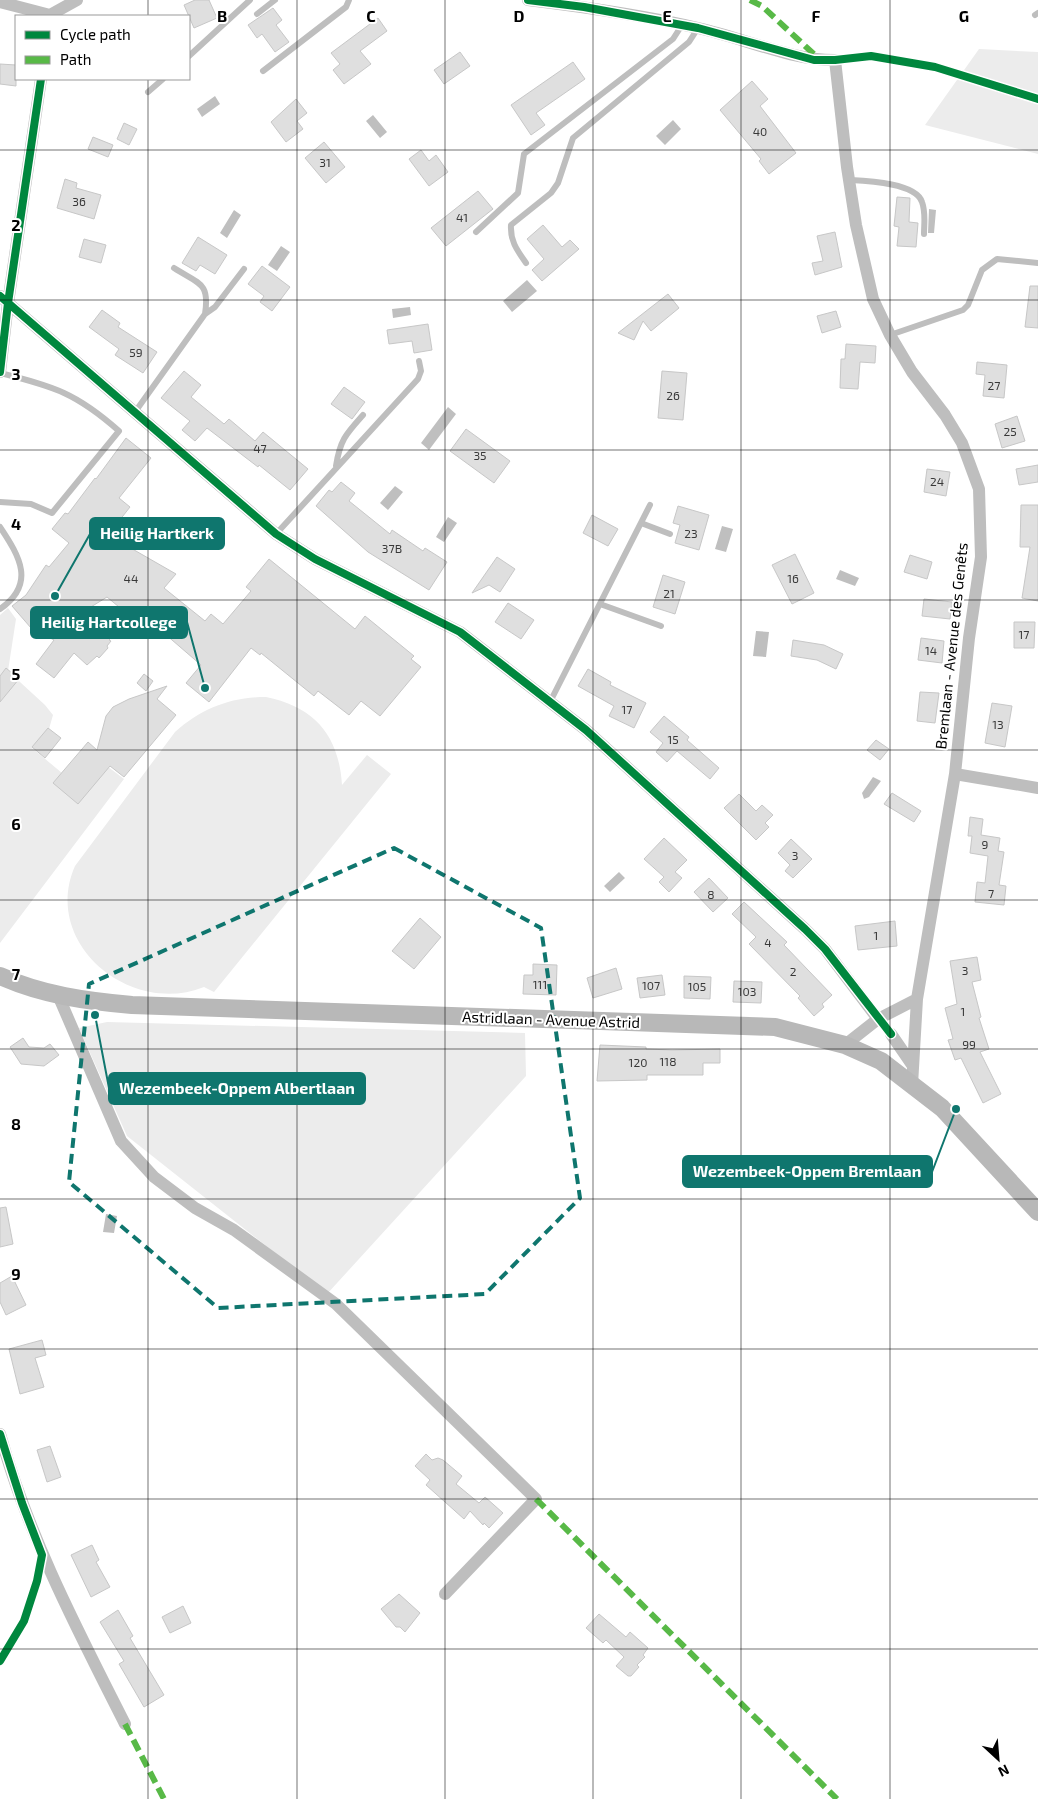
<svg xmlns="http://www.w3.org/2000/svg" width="1038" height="1799" viewBox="0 0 1038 1799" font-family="'Exo 2',sans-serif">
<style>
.green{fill:#ececec}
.water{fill:#bfbfbf}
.building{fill:#dfdfdf;stroke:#c7c7c7}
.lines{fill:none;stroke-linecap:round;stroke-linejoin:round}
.lane{stroke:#bebebe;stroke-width:6}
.street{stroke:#bebebe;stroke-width:12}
.secondary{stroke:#b8b8b8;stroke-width:18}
.quiet{stroke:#58b947;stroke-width:6;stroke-dasharray:12 6;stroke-linecap:butt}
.cycleway-casing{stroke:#fff;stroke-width:11}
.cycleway{stroke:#00873e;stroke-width:8}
.marked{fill:none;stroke:#0f766e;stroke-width:4;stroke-dasharray:10 6;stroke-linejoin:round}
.grid{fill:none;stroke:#000;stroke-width:1;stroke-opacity:0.55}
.labels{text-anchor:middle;stroke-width:4;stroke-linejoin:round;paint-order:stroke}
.number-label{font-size:12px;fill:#383838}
.street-label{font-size:15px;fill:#000;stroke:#fff}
.grid-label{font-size:16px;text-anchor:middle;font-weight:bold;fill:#000;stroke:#fff;stroke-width:4;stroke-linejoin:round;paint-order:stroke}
.leader{fill:none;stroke:#0f766e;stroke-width:2}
.callout-dot{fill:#0f766e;stroke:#fff;stroke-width:2}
.callout{fill:#0f766e;stroke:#0f766e;stroke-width:2}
.callout-label{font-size:16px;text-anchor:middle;font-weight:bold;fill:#fff}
</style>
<rect width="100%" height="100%" fill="#fff"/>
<path class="green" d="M979,49l59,3v102l-113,-29z
M8,608l8,11 -8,52 37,34 8,10 -4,14 -17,19 30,25 45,-7 17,13 -124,164v-328z
M266,697c49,10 73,39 76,88l25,-30 24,19 -177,218 -10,-5c-74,30 -163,-44 -129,-121l100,-134c26,-23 55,-35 91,-35z
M107,1022l418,11 1,43 -199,218 -200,-158 -48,-108z"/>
<path class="water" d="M215,96l5,8 -18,13 -5,-8z
M373,115l14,17 -7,6 -14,-17z
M673,120l8,9 -16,16 -9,-9z
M929,209l7,1 -2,23h-6z
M234,210l7,5 -14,23 -7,-5z
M281,246l9,6 -13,19 -9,-6z
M527,280l10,11 -25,21 -9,-11z
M410,307l1,8 -18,3 -1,-9z
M448,407l8,7 -27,36 -8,-7z
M395,486l8,6 -15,18 -8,-7z
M448,517l9,6 -13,19 -8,-5z
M722,526l11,3 -7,23 -11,-3z
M840,570l19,8 -4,8 -19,-7z
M756,631l13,1 -3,25 -13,-1z
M873,777l8,4 -12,16 -5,2 -2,-6z
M619,872l6,6 -15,14 -6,-6z
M106,1214l11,2 -3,17 -11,-1z"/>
<path class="building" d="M195,0h14l8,18 -23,10 -10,-23z
M273,8l9,12 -6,5 13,17 -14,10 -13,-18 -5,4 -9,-13z
M378,18l9,13 -27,20 11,13 -27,20 -11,-14 7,-6 -9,-11z
M460,52l10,14 -26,18 -10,-14z
M573,62l12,17 -49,34 9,12 -14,10 -20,-30z
M0,64l16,1v21l-16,-2z
M752,81l16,18 -8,7 36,47 -27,21 -10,-13 2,-2 -41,-49z
M296,99l11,14 -10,8 6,8 -17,13 -15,-20z
M124,123l13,6 -8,16 -12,-6z
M93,137l20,8 -5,12 -20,-8z
M324,142l21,25 -19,16 -21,-25z
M421,150l8,11 7,-6 12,17 -19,14 -20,-27z
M65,179l12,4 -1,5 25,7 -7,24 -37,-11z
M478,191l15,18 -47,37 -15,-18z
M897,197l13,1 -1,24 9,1 -2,24 -19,-1 2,-19 -5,-1z
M543,225l19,22 8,-7 9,9 -37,32 -10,-11 12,-11 -17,-20z
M835,232l7,35 -27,8 -3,-12 11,-2 -6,-25z
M198,237l29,18 -12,19 -15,-9 -4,6 -14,-8z
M84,239l22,6 -5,18 -22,-6z
M262,266l28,21 -18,24 -12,-9 4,-6 -16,-12z
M1030,286h8v42l-13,-1z
M668,294l11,14 -28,23 -8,-10 -9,19 -16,-7z
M102,310l18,13 -2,4 39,25 -14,21 -28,-18 4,-6 -30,-22z
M836,311l5,16 -19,6 -5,-17z
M428,324l4,26 -18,3 -2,-12 -23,3 -2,-14z
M846,344l30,2 -1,17 -15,-1 -2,27 -18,-1 1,-29h4z
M977,362l30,3 -3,33 -21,-2 2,-21 -9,-1z
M184,371l17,14 -10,12 33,27 5,-5 26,22 8,-9 45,37 -18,21 -31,-25 -1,2 -51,-39 -12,13 -13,-11 8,-9 -29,-23z
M662,371l25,2 -4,47 -25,-2z
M344,387l21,15 -13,17 -21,-15z
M1017,416l8,25 -23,7 -7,-24z
M466,429l44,32 -16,22 -44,-32z
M126,438l25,20 -32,40 11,9 -22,28 68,39 -12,14 41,33 6,-7 12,10 28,-33 -5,-4 23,-28 86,70 10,-13 49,40 -3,3 10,8 -41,49 -19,-15 -12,14 -31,-24 -4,5 -53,-43 -1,2 -9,-7 -42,54 -23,-19 15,-18 -58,-50 -6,7 -30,-25 -21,13 28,25 -5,5 2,1 -4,5 1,2 -9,10 -2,-2 -10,9 -13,-12 -20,25 -18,-14 18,-24 -23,-12 -19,-22 14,-11 20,-30 3,2 20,-24 -17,-14 13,-16 3,1 27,-36 1,1z
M1038,465v17l-19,3 -3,-16z
M927,469l23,3 -4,24 -22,-4z
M341,482l14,11 -6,8 41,33 2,-4 31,21 2,-3 22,14 -18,28 -61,-38 -52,-46 13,-16 3,2z
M1021,505h17v96l-16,-3 8,-51h-10z
M678,506l31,9 -10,35 -24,-7 5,-18 -7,-2z
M592,515l26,14 -10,17 -25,-13z
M795,554l19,39 -22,11 -20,-39z
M910,555l22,7 -5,17 -23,-7z
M497,557l18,12 -15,23 -11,-7 -17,8z
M663,575l22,7 -10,32 -22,-7z
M924,599l28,3 -2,17 -28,-3z
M508,603l26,17 -13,19 -26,-17z
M1014,622h21l-1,26h-20z
M921,638l23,3 -2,22 -24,-3z
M793,640l31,5 19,9 -7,15 -19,-9 -26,-4z
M6,668l13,11 -19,23v-26z
M588,669l23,13 -1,3 36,18 -12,25 -25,-12 5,-10 -36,-20z
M144,674l9,7 -7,10 -9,-8z
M167,686l-10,13 19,16 -52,62 -14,-11 -32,38 -25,-21 35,-41 9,8 9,-34 7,-9 16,-8z
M920,692l19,1 -4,30 -18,-2z
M992,703l20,3 -7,41 -20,-4z
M664,716l25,21 -2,3 32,28 -9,11 -33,-28 -10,11 -11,-10 7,-9 -13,-11z
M48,728l13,10 -16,20 -13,-11z
M876,740l13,9 -9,11 -13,-10z
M892,793l29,18 -7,11 -30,-18z
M739,794l17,17 6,-6 11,10 -8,8 4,4 -13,13 -32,-32z
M970,817l13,2 -2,16 19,3 -2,13 6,1 -5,33 7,1 -2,19 -29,-3 2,-20 8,1 3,-27 -18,-3 2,-17h-4z
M664,838l23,22 -12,12 7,6 -13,14 -10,-10 5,-5 -20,-18z
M791,839l21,20 -19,19 -8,-7 5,-6 -12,-12z
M709,878l19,20 -15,14 -19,-20z
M744,902l43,40 -3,3 48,50 -10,9 2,3 -10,9 -16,-18 2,-2 -51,-52 7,-7 -24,-23z
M420,918l21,19 -27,32 -22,-18z
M895,921l2,25 -39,4 -3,-24z
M977,957l4,23 -9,2 9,35 -2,1 10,31 -9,3 21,42 -18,9 -22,-45 -6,2 -7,-20 5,-1 -8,-31 12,-4 -7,-43z
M533,964l24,1 -1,30 -33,-1 1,-19h9z
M616,968l6,21 -29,9 -6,-20z
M662,975l3,20 -25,3 -3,-20z
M684,976l27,1 -1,22 -26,-1z
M734,981l28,1 -1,21 -28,-1z
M23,1038l6,9 15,1 6,-4 9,11 -15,11 -23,-2 -11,-17z
M600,1045l46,2v2l26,1 48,-1v14h-17v12h-56v5l-50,1z
M6,1207l7,37 -13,3v-39z
M12,1276l14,29 -20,10 -6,-13v-19z
M42,1340l4,15 -11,3 9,29 -24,7 -11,-45z
M50,1446l11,31 -14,5 -10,-32z
M426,1454l6,6 6,-2 5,2 19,16 -6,8 23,19 6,-6 18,16 -14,15 -5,-5 -1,2 -13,-14 -6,8 -38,-34 4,-5 -15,-14z
M92,1545l7,15 -3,2 14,25 -19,10 -20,-42z
M399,1594l21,19 -15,19 -5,-5h-4l-15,-18z
M183,1606l8,17 -21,10 -8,-16z
M118,1610l15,26 -3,2 34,57 -20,12 -25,-43 5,-3 -24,-39z
M599,1614l27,23 4,-5 18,16 -5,7 2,2 -8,8 2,2 -8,9h-3l-12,-10 8,-9 -18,-17 -3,3 -17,-15z"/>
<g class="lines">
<path class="lane" d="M257,14l18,-14
M1035,15l3,-2
M189,56l61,-56
M263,71l83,-64 3,-7
M148,92l15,-13
M849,180c19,1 67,3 73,22 4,11 2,21 2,32
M476,232l42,-39 6,-39 149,-115 9,-14
M526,263c-9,-13 -16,-22 -15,-38l40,-32 7,-10 15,-45 116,-96 9,-14
M174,268c25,16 36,14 31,46
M890,335l73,-25 5,-5 14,-35 15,-11 41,4
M0,373c55,14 76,20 119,58l-67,82 -21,-9 -31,-2
M135,412l70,-98 10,-7 29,-38
M336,466c4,-26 10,-32 27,-51
M641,523l29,11
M0,527c20,30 36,57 0,82
M276,534l142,-155 3,-8 -2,-10
M600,604l61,22
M550,702l100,-197"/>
<path class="street" d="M528,0c57,7 114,15 170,28 46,10 91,32 137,32l12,107 9,58 17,74 17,36 22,37 33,43 17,28 17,46 2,68 -12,81 -14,136 -38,225 -5,86
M0,2l50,13
M50,15l27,-15
M0,296l276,238 39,25 145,73 126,98 219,199 20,20 53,70
M0,372l8,-69 33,-224
M955,774l83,14
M58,995l63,146 33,36 41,31 39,22 102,74 200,195 -91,95
M891,1034l22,32
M845,1045l33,-26 39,-20
M0,1434c29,104 77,195 125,290"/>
<path class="secondary" d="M0,976c42,19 86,25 132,29l643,22 70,18 36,16 61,47 96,104"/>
<path class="quiet" d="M750,0l12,6 56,52
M536,1499l301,300
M125,1724l39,75"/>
<defs>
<path id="cycleway" d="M528,0l56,7 114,21 116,32h21l36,-4 64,11 103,32
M0,296l276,238 39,25 145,73 126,98 219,199 20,20 66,85
M0,372l8,-69 33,-224
M0,1434l22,69 20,52 -5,26 -13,40 -24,40"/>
</defs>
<use href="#cycleway" class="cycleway-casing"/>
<use href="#cycleway" class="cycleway"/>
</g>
<path class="marked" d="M394,848l147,80 39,270 -95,96 -267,14 -149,-126 20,-198z"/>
<path class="grid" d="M148,0v16M297,0v1799M445,0v1799M593,0v1799M741,0v1799M890,0v1799M148,79v1720M0,150h1038M0,300h1038M0,450h1038M0,600h1038M0,750h1038M0,900h1038M0,1049h1038M0,1199h1038M0,1349h1038M0,1499h1038M0,1649h1038"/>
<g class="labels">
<g class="number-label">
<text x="760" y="136">40</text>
<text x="325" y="167">31</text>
<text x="79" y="206">36</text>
<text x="462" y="222">41</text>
<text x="136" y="357">59</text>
<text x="994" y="390">27</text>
<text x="673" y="400">26</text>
<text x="1010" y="436">25</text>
<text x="260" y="453">47</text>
<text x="480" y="460">35</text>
<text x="937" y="486">24</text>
<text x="691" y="538">23</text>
<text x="392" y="553">37B</text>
<text x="131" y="583">44</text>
<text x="793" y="583">16</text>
<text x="669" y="598">21</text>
<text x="1024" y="639">17</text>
<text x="931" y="655">14</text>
<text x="627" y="714">17</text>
<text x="998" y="729">13</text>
<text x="673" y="744">15</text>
<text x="985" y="849">9</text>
<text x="795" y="860">3</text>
<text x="991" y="898">7</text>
<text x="711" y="899">8</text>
<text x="876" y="940">1</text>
<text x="768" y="947">4</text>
<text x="965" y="975">3</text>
<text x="793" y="976">2</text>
<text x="540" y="989">111</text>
<text x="651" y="990">107</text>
<text x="697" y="991">105</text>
<text x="747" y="996">103</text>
<text x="963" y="1016">1</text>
<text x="969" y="1049">99</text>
<text x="668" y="1066">118</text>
<text x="638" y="1067">120</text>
</g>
<g class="street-label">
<text transform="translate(952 646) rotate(-84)" y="5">Bremlaan - Avenue des Genêts</text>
<text transform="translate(551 1020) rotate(2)" y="5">Astridlaan - Avenue Astrid</text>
</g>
</g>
<g class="grid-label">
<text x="222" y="22">B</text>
<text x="371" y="22">C</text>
<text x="519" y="22">D</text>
<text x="667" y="22">E</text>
<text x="816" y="22">F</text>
<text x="964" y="22">G</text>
<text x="16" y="231">2</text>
<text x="16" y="380">3</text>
<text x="16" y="530">4</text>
<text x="16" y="680">5</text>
<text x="16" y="830">6</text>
<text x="16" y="980">7</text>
<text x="16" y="1130">8</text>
<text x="16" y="1280">9</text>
</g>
<path class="leader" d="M55 596L90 534M205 688L187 622M95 1015L109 1088M956 1109L932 1172"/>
<g class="callout-dot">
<circle cx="55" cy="596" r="5"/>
<circle cx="205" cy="688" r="5"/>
<circle cx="95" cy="1015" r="5"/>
<circle cx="956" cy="1109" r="5"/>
</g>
<g class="callout">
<rect x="90" y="518" width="134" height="31" rx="5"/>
<rect x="31" y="607" width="156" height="31" rx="5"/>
<rect x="109" y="1073" width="256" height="31" rx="5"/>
<rect x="683" y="1156" width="249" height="31" rx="5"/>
</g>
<g class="callout-label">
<text x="157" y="539">Heilig Hartkerk</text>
<text x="109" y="628">Heilig Hartcollege</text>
<text x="237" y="1094">Wezembeek-Oppem Albertlaan</text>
<text x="807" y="1177">Wezembeek-Oppem Bremlaan</text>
</g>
<rect x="15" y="15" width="175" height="65" fill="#ffffff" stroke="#999999"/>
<rect x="25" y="31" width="25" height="8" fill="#00873e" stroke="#999999"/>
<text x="60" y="40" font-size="15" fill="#000000">Cycle path</text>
<rect x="25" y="56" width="25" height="8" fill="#58b947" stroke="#999999"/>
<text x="60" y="65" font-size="15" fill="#000000">Path</text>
<g transform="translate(998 1759) rotate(154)" stroke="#ffffff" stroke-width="4" paint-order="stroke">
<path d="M0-4L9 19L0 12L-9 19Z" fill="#000000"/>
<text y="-8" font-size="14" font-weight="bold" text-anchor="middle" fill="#000000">N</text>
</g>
</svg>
